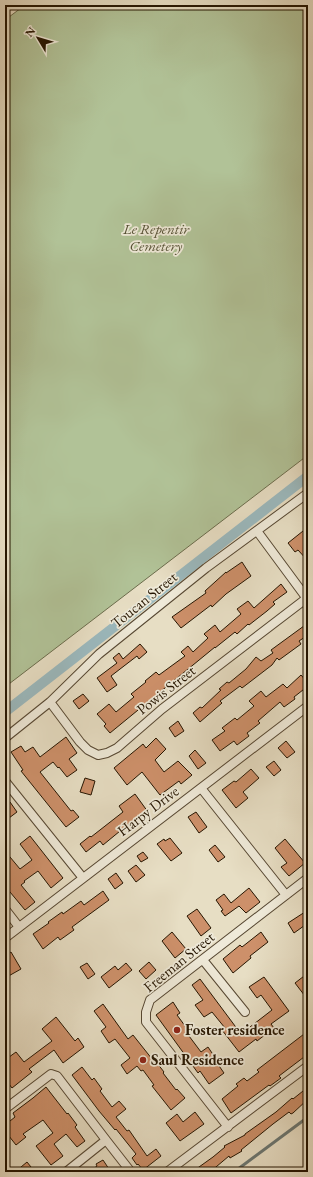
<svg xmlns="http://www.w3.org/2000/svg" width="313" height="1177" viewBox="0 0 313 1177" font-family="'EB Garamond',serif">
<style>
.green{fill:#b1c297;stroke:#6b6c4c}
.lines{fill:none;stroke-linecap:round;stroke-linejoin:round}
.stream{stroke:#6c7772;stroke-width:3}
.canal{stroke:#9bb9be;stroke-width:10}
.building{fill:#cd906a;stroke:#251501}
.minor-casing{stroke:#564732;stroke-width:10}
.minor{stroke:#efead9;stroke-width:8}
.poi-dot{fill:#8f2418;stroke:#efead9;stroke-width:1.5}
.labels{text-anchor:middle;stroke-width:3.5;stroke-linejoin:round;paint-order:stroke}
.park-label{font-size:15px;font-style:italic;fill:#565236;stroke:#efead9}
.street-label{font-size:15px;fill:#251501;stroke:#efead9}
.poi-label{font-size:15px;font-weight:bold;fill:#251501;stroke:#efead9;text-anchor:start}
</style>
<rect width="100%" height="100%" fill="#e7dec4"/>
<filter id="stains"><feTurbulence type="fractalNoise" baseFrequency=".005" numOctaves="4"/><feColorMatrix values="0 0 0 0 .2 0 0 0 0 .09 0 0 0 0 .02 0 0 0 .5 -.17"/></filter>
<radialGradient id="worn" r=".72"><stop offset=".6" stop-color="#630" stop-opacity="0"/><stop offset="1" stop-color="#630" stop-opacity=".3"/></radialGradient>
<path class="green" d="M25,5h283v450l-303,232v-667z"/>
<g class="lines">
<path class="stream" d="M5,11l8,-6
M234,1172l74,-55"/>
<path class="canal" d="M5,712l303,-236"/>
</g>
<path class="building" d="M303,531l5,6v24l-10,-11 -3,2 -7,-9z
M242,562l9,14 -25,18 -14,13 -1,-2 -30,23 -9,-11 34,-24 -1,-2 21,-19v1z
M281,584l6,8 -14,10 2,2 -8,7 -18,14 -1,-1 -11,10 -2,-2 -20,16v-1l-105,86 -6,-7 2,-2 -9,-10 12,-10 7,8 18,-15 -3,-3 15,-12 -1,-1 11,-9 3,3 26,-19 -4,-4 7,-6 5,6 15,-14 -4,-4 11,-9 5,7 21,-18 -4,-5 11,-8 6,7z
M308,623v12l-9,6 2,3 -22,16 -2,-2 -5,7 -30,23 -2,-2 -20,15 2,2 -22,19 -7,-9 7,-6 2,1 19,-18 -2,-1 8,-7 2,1 17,-14 10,-12 5,4 12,-8 -2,-3z
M140,644l7,8 -8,7 -2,-3 -26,20 6,9 -10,7 -10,-14 20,-15 -4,-5 6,-5 4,6z
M301,675l7,8v3l-14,11 1,2 -11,8 -4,-5 -22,19 2,2 -13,10 2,3 -12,9 -3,-4 -14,10 -8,-11 13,-9 -3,-3 13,-10 2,2 17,-14 -5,-5 12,-10 5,6 17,-13 4,4z
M83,694l6,7 -10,8 -6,-8z
M178,721l6,10 -9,6 -6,-9z
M66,737l11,16 -8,6 8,11 -10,7 -8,-10 -1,1 -5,-6 -13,10 31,39 2,-1 6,7 -13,10 -45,-56 2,-1 -12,-18 10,-6 4,6 8,-5 7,10z
M156,738l10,11 -11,11 9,12 14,-11 14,14 -11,9 -2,-3 -19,14 -18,-23 -15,13 -13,-17 29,-24 3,4z
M286,741l9,11 -8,6 -9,-10z
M195,750l11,13 -8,6 -9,-13z
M274,761l7,9 -7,6 -8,-9z
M251,769l8,9 -16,14 5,6 -12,10 -14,-18 12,-9 2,1z
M85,778l10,3 -4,14 -11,-3z
M135,794l13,18 -16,12 -1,-2 -28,23 -3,-4 -14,11 -6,-8 10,-8 1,1 32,-25 -4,-6z
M10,802l7,10 -12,9v-15z
M196,812l11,15 -8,6 -11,-16z
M30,836l33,42 -12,10 -13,-17 -14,10 1,1 -4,3 14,17 -10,8 -20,-24v-35l15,18 12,-9 -12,-16z
M170,838l12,15 -11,8 -14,-17 7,-5 1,2z
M285,839l20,24 -16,13 -8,-9 6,-4 -12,-15z
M215,845l10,12 -7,5 -9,-12z
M143,852l5,6 -7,4 -4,-6z
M136,865l9,10 -9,7 -8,-11z
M116,873l7,10 -8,6 -7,-10z
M249,888l11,14 -14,11 -7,-7 -14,10 -4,-5 2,-1 -7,-10 8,-6 7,9z
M103,891l6,9 -37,27 2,3 -14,10 -2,-3 -15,12 -10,-15 16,-11 -1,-1 14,-10 1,2 18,-13 3,4z
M197,909l14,19 -10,8 -14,-20z
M308,910v13l-14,10 -6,-10z
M172,932l14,17 -11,9 -13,-17z
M261,932l7,10 -18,14 1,2 -18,15 -10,-14 17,-14 2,2z
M11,952l10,17 -16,9v-22z
M149,962l7,8 -10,9 -7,-8z
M87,963l8,11 -7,5 -8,-12z
M126,963l6,7 -23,18 -8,-11 14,-11 3,4z
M308,973v27l-13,-17z
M264,977l25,34 -18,13 3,4 -17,13 -1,-2 -17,13 -17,-22 3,-2 -13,-16 -8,5 -9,-12 8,-5 -11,-15 8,-6 41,55 31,-24 -11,-15 -4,3 -8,-11z
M173,1002l7,11 -3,2 11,15 -2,2 15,20 7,-5 8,12 -1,1 9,13 -15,11 -9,-13 -2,2 -42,-58z
M103,1004l25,35 5,-4 23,29 1,-1 7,9 -1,1 13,17 1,-1 8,9 -14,12 -19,-24 2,-1 -11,-15 -2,1 -4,-5 -10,8 -6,-9 9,-7 -15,-19 -6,4 -8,-12 5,-4 -12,-16z
M56,1017l19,24 3,-3 6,9 -21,16 -9,-13 -25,19 3,3 -20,16 -7,-9v-19l11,-8 8,10 28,-21 -10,-12z
M308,1031v23l-29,22 2,2 -11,8 -1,-1 -38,28 -9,-14 16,-13 -2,-2 8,-6 3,3 12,-9 -2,-2z
M82,1067l10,13 2,-2 8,11 -2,2 12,16 7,-6 7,8 -10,8 11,14 2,-1 18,26 9,-7 5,7 -18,14 -5,-6 -1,1 -5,-7 4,-4 -20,-25 -1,1 -16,-19 -27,-36z
M46,1087l21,27 1,-1 9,12 -2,2 10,14 -8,6 -11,-13 -12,10 9,12 -12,9 -15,-19 17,-13 -10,-13 -20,14 3,3 -10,8 -11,-14v-6l10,-8 -2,-4 20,-15z
M308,1087v12l-15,14 -2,1 -2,-2 -16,12 -32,26 1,1 -12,7 -1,-2 -19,16h-18l21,-15 12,-10 -1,-1 21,-11v-1l31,-22 16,-14 1,1z
M195,1112l9,12 -24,17 -14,-18 11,-9 6,8z
M103,1160l8,12h-22l8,-6 -1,-2z
M27,1162l8,10h-20z"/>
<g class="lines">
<defs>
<path id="minor" d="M257,531l51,69
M50,702l30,40 8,8 10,5 9,-2 10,-5 45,-39 145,-111
M5,738l45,-36 49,-48 107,-86 102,-75
M5,781l78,97
M201,788l85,107
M5,909l14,18
M5,938l303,-232
M203,960l42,52
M5,1109l46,-35 6,2 49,64
M228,1127l-82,-105v-10l4,-12 158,-122
M66,1172l40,-32 25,32
M167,1172l141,-106"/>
</defs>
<use href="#minor" class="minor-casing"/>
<use href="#minor" class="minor"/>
</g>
<g class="poi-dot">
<circle cx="177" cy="1030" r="4"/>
<circle cx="143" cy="1060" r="4"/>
</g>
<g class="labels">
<g class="park-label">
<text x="156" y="234">Le Repentir<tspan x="156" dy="17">Cemetery</tspan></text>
</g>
<g class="street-label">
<text transform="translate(144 600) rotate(-39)" y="5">Toucan Street</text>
<text transform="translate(166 690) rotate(-38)" y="5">Powis Street</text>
<text transform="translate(148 811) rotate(-37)" y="5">Harpy Drive</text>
<text transform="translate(179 962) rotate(-39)" y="5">Freeman Street</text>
</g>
<g class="poi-label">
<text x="185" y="1035">Foster residence</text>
<text x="151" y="1065">Saul Residence</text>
</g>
</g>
<rect width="313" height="1177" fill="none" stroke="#e7dec4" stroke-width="20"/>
<rect x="6" y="6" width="301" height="1165" fill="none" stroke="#251501" stroke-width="2"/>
<rect x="10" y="10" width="293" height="1157" fill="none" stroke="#251501"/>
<g transform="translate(38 38) rotate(308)" stroke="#efead9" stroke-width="3" paint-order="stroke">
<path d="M0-3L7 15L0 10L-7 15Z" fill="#251501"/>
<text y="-6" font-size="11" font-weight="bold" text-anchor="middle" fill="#251501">N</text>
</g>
<rect width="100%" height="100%" filter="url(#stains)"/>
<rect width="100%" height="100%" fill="url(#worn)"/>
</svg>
